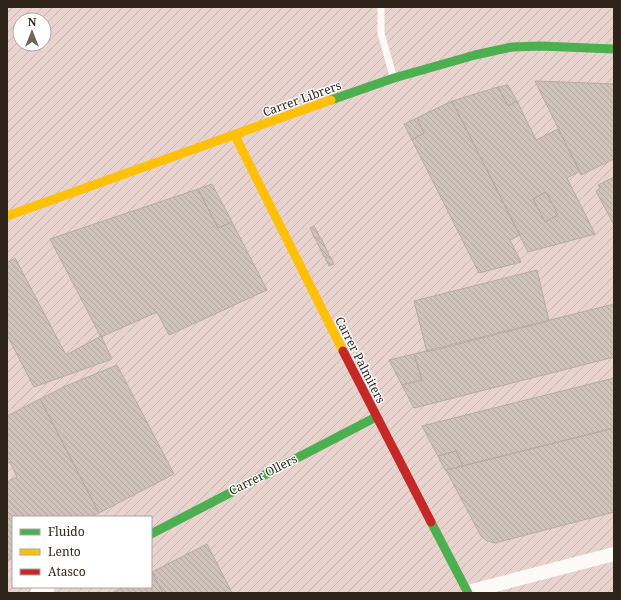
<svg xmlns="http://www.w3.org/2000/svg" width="621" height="600" viewBox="0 0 621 600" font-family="'Noto Serif',serif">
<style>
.industrial{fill:url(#industrial-furrows);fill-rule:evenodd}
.building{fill:url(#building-back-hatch);stroke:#b6ab9f;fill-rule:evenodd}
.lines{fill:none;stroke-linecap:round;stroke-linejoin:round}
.lane{stroke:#fcf9f7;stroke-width:7}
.street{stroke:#fcf9f7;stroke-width:14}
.fast{stroke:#4caf50;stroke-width:9}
.slow{stroke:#ffc107;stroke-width:9}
.jam{stroke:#c62828;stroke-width:9}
.labels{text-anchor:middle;stroke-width:3;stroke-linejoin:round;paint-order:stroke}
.street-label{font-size:12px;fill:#2f241a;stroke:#fff}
</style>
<defs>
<pattern id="industrial-furrows" width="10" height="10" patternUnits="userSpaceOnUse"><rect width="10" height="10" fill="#e8d3ce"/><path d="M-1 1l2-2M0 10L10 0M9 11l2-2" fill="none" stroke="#c7b5b0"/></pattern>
<pattern id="building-back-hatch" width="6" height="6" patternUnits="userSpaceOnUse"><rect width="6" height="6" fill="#cfc3b9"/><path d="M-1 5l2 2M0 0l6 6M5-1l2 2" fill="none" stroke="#b2a79e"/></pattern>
</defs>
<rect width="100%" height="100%" fill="#e9dacc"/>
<path class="industrial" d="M7,7h607v586h-607zM20,20h24v24h-24zM13,517h138v70h-138z"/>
<path class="building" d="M535,81l79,3v75l-33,16z
M508,85l9,16 -9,5 -10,-19z
M498,87l10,19 9,-5 19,39 22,-11 22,42 -13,7 28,56 -67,18 -76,-151zM546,192l12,23 -13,7 -12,-23z
M452,101l68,134 -10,5 11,22 -42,11 -67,-133 12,-7 -7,-15z
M417,118l7,15 -12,7 -8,-16z
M614,177v48l-18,-34 4,-3 -2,-3z
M212,184l20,38 -14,6 -20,-39z
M198,189l20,39 14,-6 35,68 -98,45 -12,-23 -56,25 -51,-98z
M546,192l12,23 -13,7 -12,-23z
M314,226l6,11 -5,2 -5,-11z
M321,238l8,17 -5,2 -8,-17z
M330,256l4,8 -5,2 -4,-8z
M15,258l51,97 35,-19 11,23 -78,28 -27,-52v-72z
M537,270l12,51 -122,31 -13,-51z
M614,304v53l-200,51 -12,-23 20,-5 -8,-26z
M414,354l8,26 -20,5 -13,-25z
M117,365l57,109 -75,39 -59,-114 26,-13z
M614,378v50l-151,38 -7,-15 -18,5 -16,-30z
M40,399l59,114 -8,4h-78v40l-6,4v-79l10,-5 -7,-15 -3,2v-48z
M614,428v84l-119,31 -8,-2 -6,-5 -35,-66z
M456,451l7,15 -18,4 -7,-14z
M207,544l25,49h-69l-11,-21z
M152,572l11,21h-51l11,-6h28z"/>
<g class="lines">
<path class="lane" d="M381,7v26l12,43"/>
<path class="street" d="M468,592l146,-38
M37,593l11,-6"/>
<path class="fast" d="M331,100l63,-22 81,-23 37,-8 28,-1 74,3
M431,522l37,71
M151,534l225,-117"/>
<path class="slow" d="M235,136l108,215
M7,216l324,-116"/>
<path class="jam" d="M343,351l88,171"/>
</g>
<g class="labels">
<g class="street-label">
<text transform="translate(302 99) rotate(-20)" y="4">Carrer Librers</text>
<text transform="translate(360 360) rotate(63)" y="4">Carrer Palmiters</text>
<text transform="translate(263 475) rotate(-27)" y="4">Carrer Ollers</text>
</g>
</g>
<rect width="621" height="600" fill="none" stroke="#2f241a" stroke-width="16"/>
<rect x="12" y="516" width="140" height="72" fill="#ffffff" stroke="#aca7a3"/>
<rect x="20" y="529" width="20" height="6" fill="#4caf50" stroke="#aca7a3"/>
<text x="48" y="536" font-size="12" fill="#2f241a">Fluido</text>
<rect x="20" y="549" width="20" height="6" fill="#ffc107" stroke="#aca7a3"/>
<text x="48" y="556" font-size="12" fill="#2f241a">Lento</text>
<rect x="20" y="569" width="20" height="6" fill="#c62828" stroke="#aca7a3"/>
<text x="48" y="576" font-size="12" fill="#2f241a">Atasco</text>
<g transform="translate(32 32)"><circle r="19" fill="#ffffff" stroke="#aca7a3"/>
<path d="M0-3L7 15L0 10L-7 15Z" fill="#706458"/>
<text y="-6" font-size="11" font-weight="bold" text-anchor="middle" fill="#2f241a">N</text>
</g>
</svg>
